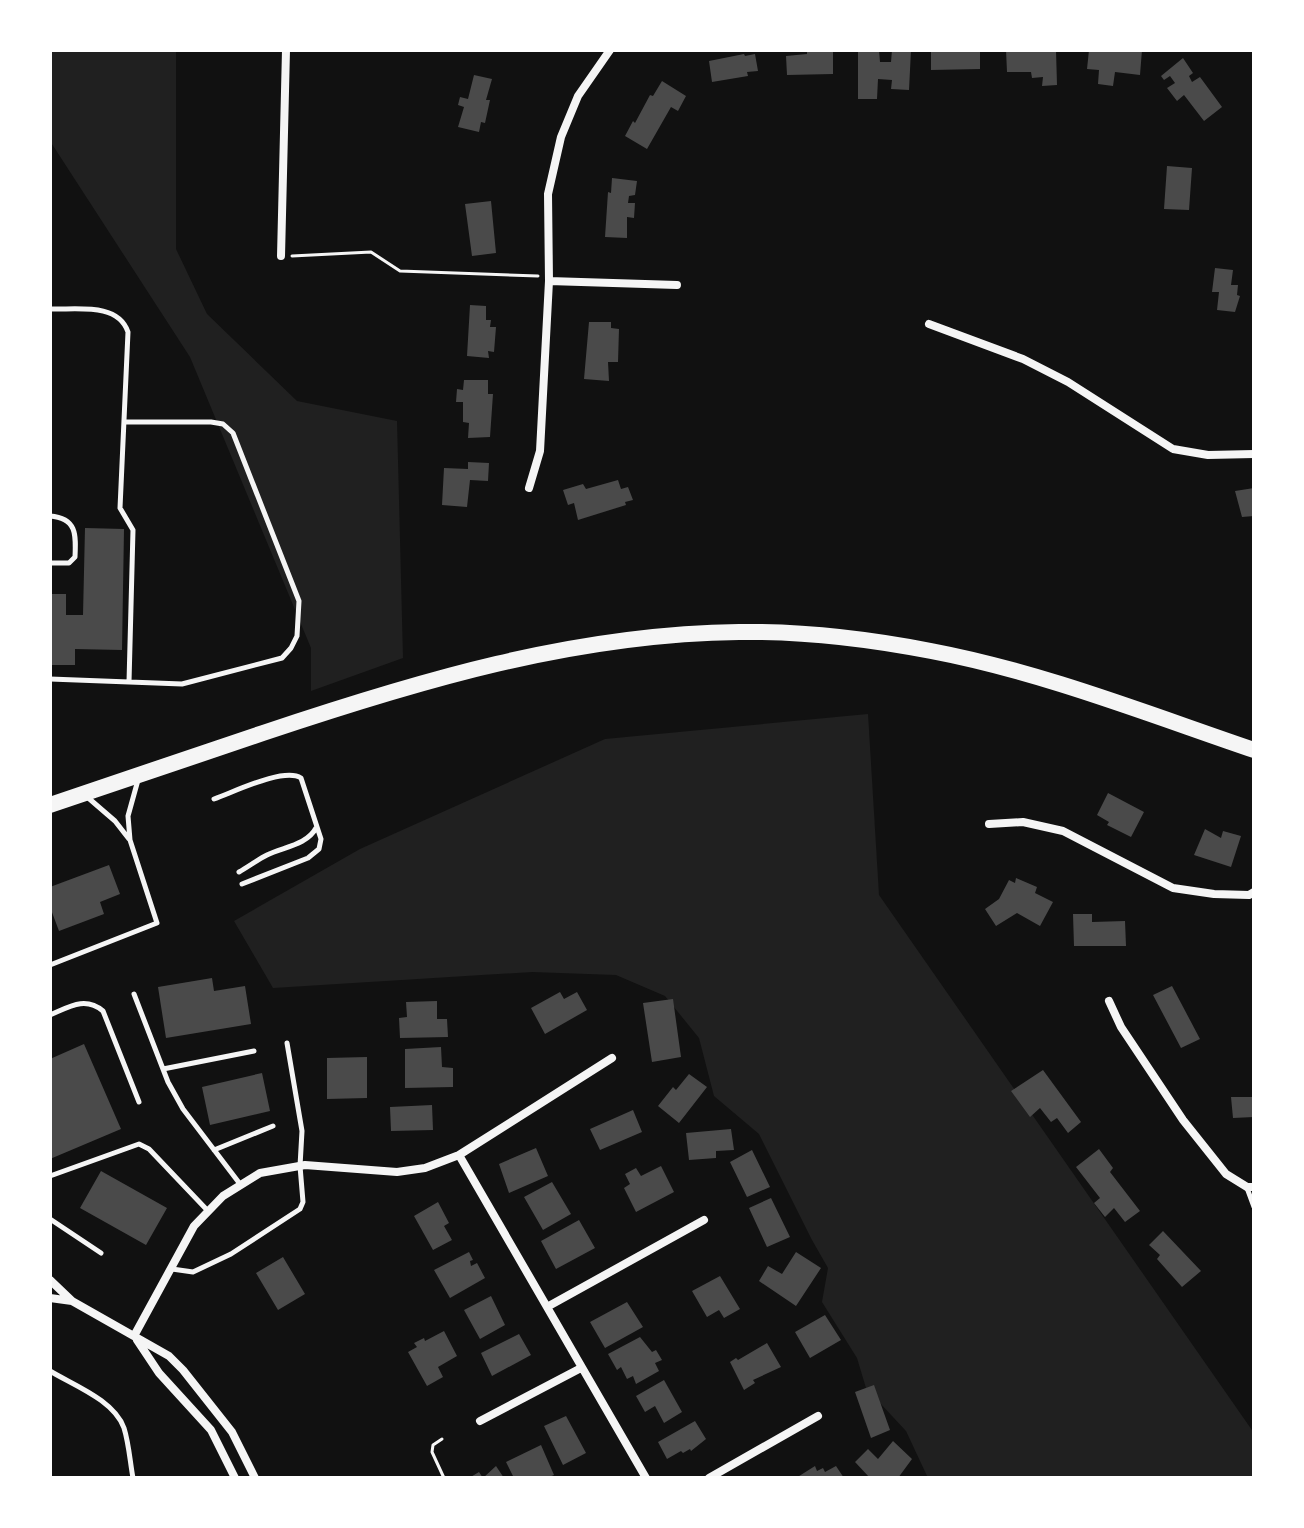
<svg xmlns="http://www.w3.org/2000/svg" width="1304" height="1528" viewBox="0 0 1304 1528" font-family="'Asap Condensed',sans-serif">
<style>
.green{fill:#202020}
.building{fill:#4a4a4a}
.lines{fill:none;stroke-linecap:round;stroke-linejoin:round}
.path{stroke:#f5f5f5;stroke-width:3}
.service{stroke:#f5f5f5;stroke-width:5}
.minor{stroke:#f5f5f5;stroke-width:8}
.primary{stroke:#f5f5f5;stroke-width:16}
</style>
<rect width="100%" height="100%" fill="#111"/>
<path class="green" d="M50,50h126v199l31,65 90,87 100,20 6,237 -92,33v-43l-121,-291 -140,-216z
M868,714l11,181 375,538v45h-326l-22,-47 -40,-43 -9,-30 -35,-56 6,-34 -16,-28 -53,-106 -45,-38 -15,-58 -34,-42 -49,-21 -84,-3 -259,16 -39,-67 126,-72 245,-110z"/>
<path class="building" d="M807,50h26v24l-46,1 -1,-19 21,-2z
M858,50h21l1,12h11l1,-12h19l-2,40 -18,-1 1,-9 -14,-1 -1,20h-19z
M940,50h40v19l-49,1v-19z
M1006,50h50l1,35 -15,1 1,-9 -11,1 -1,-6h-24z
M1089,50l39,2v-2h14l-2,25 -25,-3 -2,14 -15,-2 1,-14 -12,-1z
M744,54l1,2 10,-2 3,17 -11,1 1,4 -36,6 -3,-21z
M1183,58l10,15 -4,3 3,6 8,-5 22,30 -18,14 -20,-26 -7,6 -10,-13 8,-5 -5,-7 -6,4 -3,-4z
M474,75l18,4 -6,21h4l-5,23 -4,-1 -2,10 -21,-5 6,-20 -6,-2 2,-8 8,2z
M662,81l24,15 -8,15 -7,-4 -24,42 -22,-13 8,-15 2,2 15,-28 3,1z
M1167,166l25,2 -3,42 -25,-1z
M612,178l25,3 -2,14 -6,1 -1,7h7l-1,15 -7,-1v21l-22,-1 3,-45 3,1z
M491,201l5,52 -24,3 -7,-52z
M1215,268l18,2 -2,15h7l-1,10 3,1 -5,16 -18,-2 2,-18h-7z
M470,305l16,1v14h5l-1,7h6l-2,25 -6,-1 1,7 -22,-2z
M589,322h22v6l8,1 -1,33h-10l1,19 -25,-2z
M464,380h24v14h5l-3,43 -22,1 1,-15 -6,-1v-20h-7l1,-13 6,1z
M468,462l21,1 -1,18 -18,-1 -3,27 -25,-2 2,-37 24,1z
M618,480l3,9 7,-2 5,13 -8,2 1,3 -48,15 -4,-17 -6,2 -5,-15 20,-6 3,5z
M1254,488v28l-12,1 -7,-26z
M85,528l39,1 -2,121 -47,-1v16h-25v-71h16v21h17z
M1108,793l36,19 -13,25 -24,-12 2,-3 -12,-7z
M1205,829l16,9 2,-7 18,5 -10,31 -37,-12z
M109,865l11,29 -20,8 4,12 -45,17 -9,-24v-20z
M1016,878l21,9 -2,6 18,9 -13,24 -23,-13 -21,13 -11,-17 14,-10 10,-19 6,3z
M1073,914h19v8l33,-1 1,25h-52z
M212,978l2,13 31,-5 6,38 -85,14 -8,-51z
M1172,986l28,53 -19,9 -28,-53z
M560,992l4,7 13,-7 10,18 -42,24 -14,-26z
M673,999l8,58 -29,5 -9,-59z
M437,1001v18h10l1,18 -48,1 -1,-20 8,-1 -1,-15z
M84,1044l37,85 -71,30v-100z
M441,1047l1,20 11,1v19l-48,1v-39z
M367,1057v41l-40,1v-41z
M1043,1070l38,52 -13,11 -11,-15 -6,4 -11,-14 -10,9 -19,-26z
M262,1073l8,38 -60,14 -8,-38z
M689,1074l18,13 -28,36 -21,-17 15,-19 3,3z
M1231,1097h23v20l-21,1z
M432,1105l1,25 -42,1 -1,-24z
M633,1110l9,22 -42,18 -10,-21z
M731,1129l3,21 -18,1v7l-27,2 -3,-27z
M536,1148l12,28 -39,17 -10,-29z
M1099,1149l14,19 -3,4 30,39 -15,11 -11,-14 -9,9 -11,-14 6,-5 -24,-31z
M752,1150l18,37 -23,10 -17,-35z
M661,1166l13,26 -38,20 -12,-24 6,-4 -5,-10 11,-6 5,8z
M101,1171l66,37 -21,37 -66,-37z
M552,1182l19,32 -28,16 -19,-33z
M771,1198l19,39 -23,10 -18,-39z
M438,1202l11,21 -5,3 8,14 -19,10 -19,-34z
M579,1220l16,28 -39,21 -15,-28z
M1163,1231l38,40 -19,16 -25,-28 3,-4 -11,-10z
M469,1252l4,8 -3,1 1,5 6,-3 8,15 -35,20 -16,-28z
M796,1252l25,16 -25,38 -37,-25 9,-15 14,8z
M283,1257l22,37 -27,16 -22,-37z
M720,1276l20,33 -16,9 -5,-8 -12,7 -15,-26z
M491,1296l14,29 -25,14 -16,-29z
M627,1302l16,25 -38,21 -15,-26z
M825,1315l16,25 -31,18 -15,-26z
M444,1331l13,25 -19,11 5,10 -16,9 -19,-34 9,-5 -3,-4 10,-5 1,3z
M519,1334l12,21 -39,21 -11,-23z
M640,1337l12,15 4,-2 6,10 -7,3 4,8 -23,13 -3,-8 -6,3 -6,-12 -4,3 -9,-16z
M767,1343l14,24 -28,13 2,3 -11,7 -14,-28 6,-4 2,2z
M664,1380l18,32 -18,11 -9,-17 -10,6 -9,-16z
M874,1385l16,45 -19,8 -16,-46z
M566,1416l20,37 -23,12 -19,-39z
M695,1421l11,18 -15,12 -1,-2 -7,4 -2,-2 -14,8 -9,-17z
M893,1441l19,18 -14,19h-28l-15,-16 13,-13 10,10z
M541,1445l13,30 -7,3h-33l-8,-16z
M496,1466l8,12h-35l10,-6 4,6z
M815,1466l2,5 6,-3 2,4 11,-6 8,12h-48z"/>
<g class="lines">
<path class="path" d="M292,256l79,-4 29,19 138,5
M442,1439l-9,6 -1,7 12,26"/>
<path class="service" d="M50,309c26,1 68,-7 78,23l-8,176 13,22 -4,152
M50,516c27,2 26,19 25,41l-6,6h-19
M50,679l132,5 100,-26 9,-10 6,-12 2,-35 -66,-168 -10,-9 -12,-2h-86
M86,796l29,25 14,18
M214,799c20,-7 70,-32 87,-21l20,61 -2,10 -11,9 -66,26
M239,872c9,-5 18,-12 28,-17 16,-8 40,-10 49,-27
M50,965l107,-42 -27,-83 -2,-24 10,-36
M134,994l34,88 15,27 57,75
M50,1015c19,-8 35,-19 53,-4l36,91
M163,1069l91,-18
M214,1150l59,-24
M50,1176l89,-32 10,5 59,62
M1247,1188l7,19
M50,1219l51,34
M172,1269l21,3 38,-18 69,-45 3,-7 -3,-36 2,-35 -15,-88
M50,1371c23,14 64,29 74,57 5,16 6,34 9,50"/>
<path class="minor" d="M281,256l5,-206
M549,281l128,4
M929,324l94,35 45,23 105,67 35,6 46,-1
M529,488l11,-37 9,-170 -1,-87 13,-57 17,-41 32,-46
M989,824l34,-2 40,9 110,57 41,6 35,1 5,-3
M1109,1001l12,26 62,93 43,54 21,13h7
M459,1155l187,323
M50,1280l22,21 97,55 14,14 49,62 23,46
M50,1298l22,3
M547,1307l157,-87
M134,1336l60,-110 29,-30 37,-23 45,-8 92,7 28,-4 34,-13 153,-97
M137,1340l22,33 52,57 24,48
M480,1421l101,-53
M709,1478l109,-62"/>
<path class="primary" d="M50,805c71,-24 142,-48 213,-72 155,-52 311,-99 476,-101 63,-1 130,7 192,19 111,21 217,63 323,99"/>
</g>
<rect width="1304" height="1528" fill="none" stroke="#ffffff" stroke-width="104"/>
</svg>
